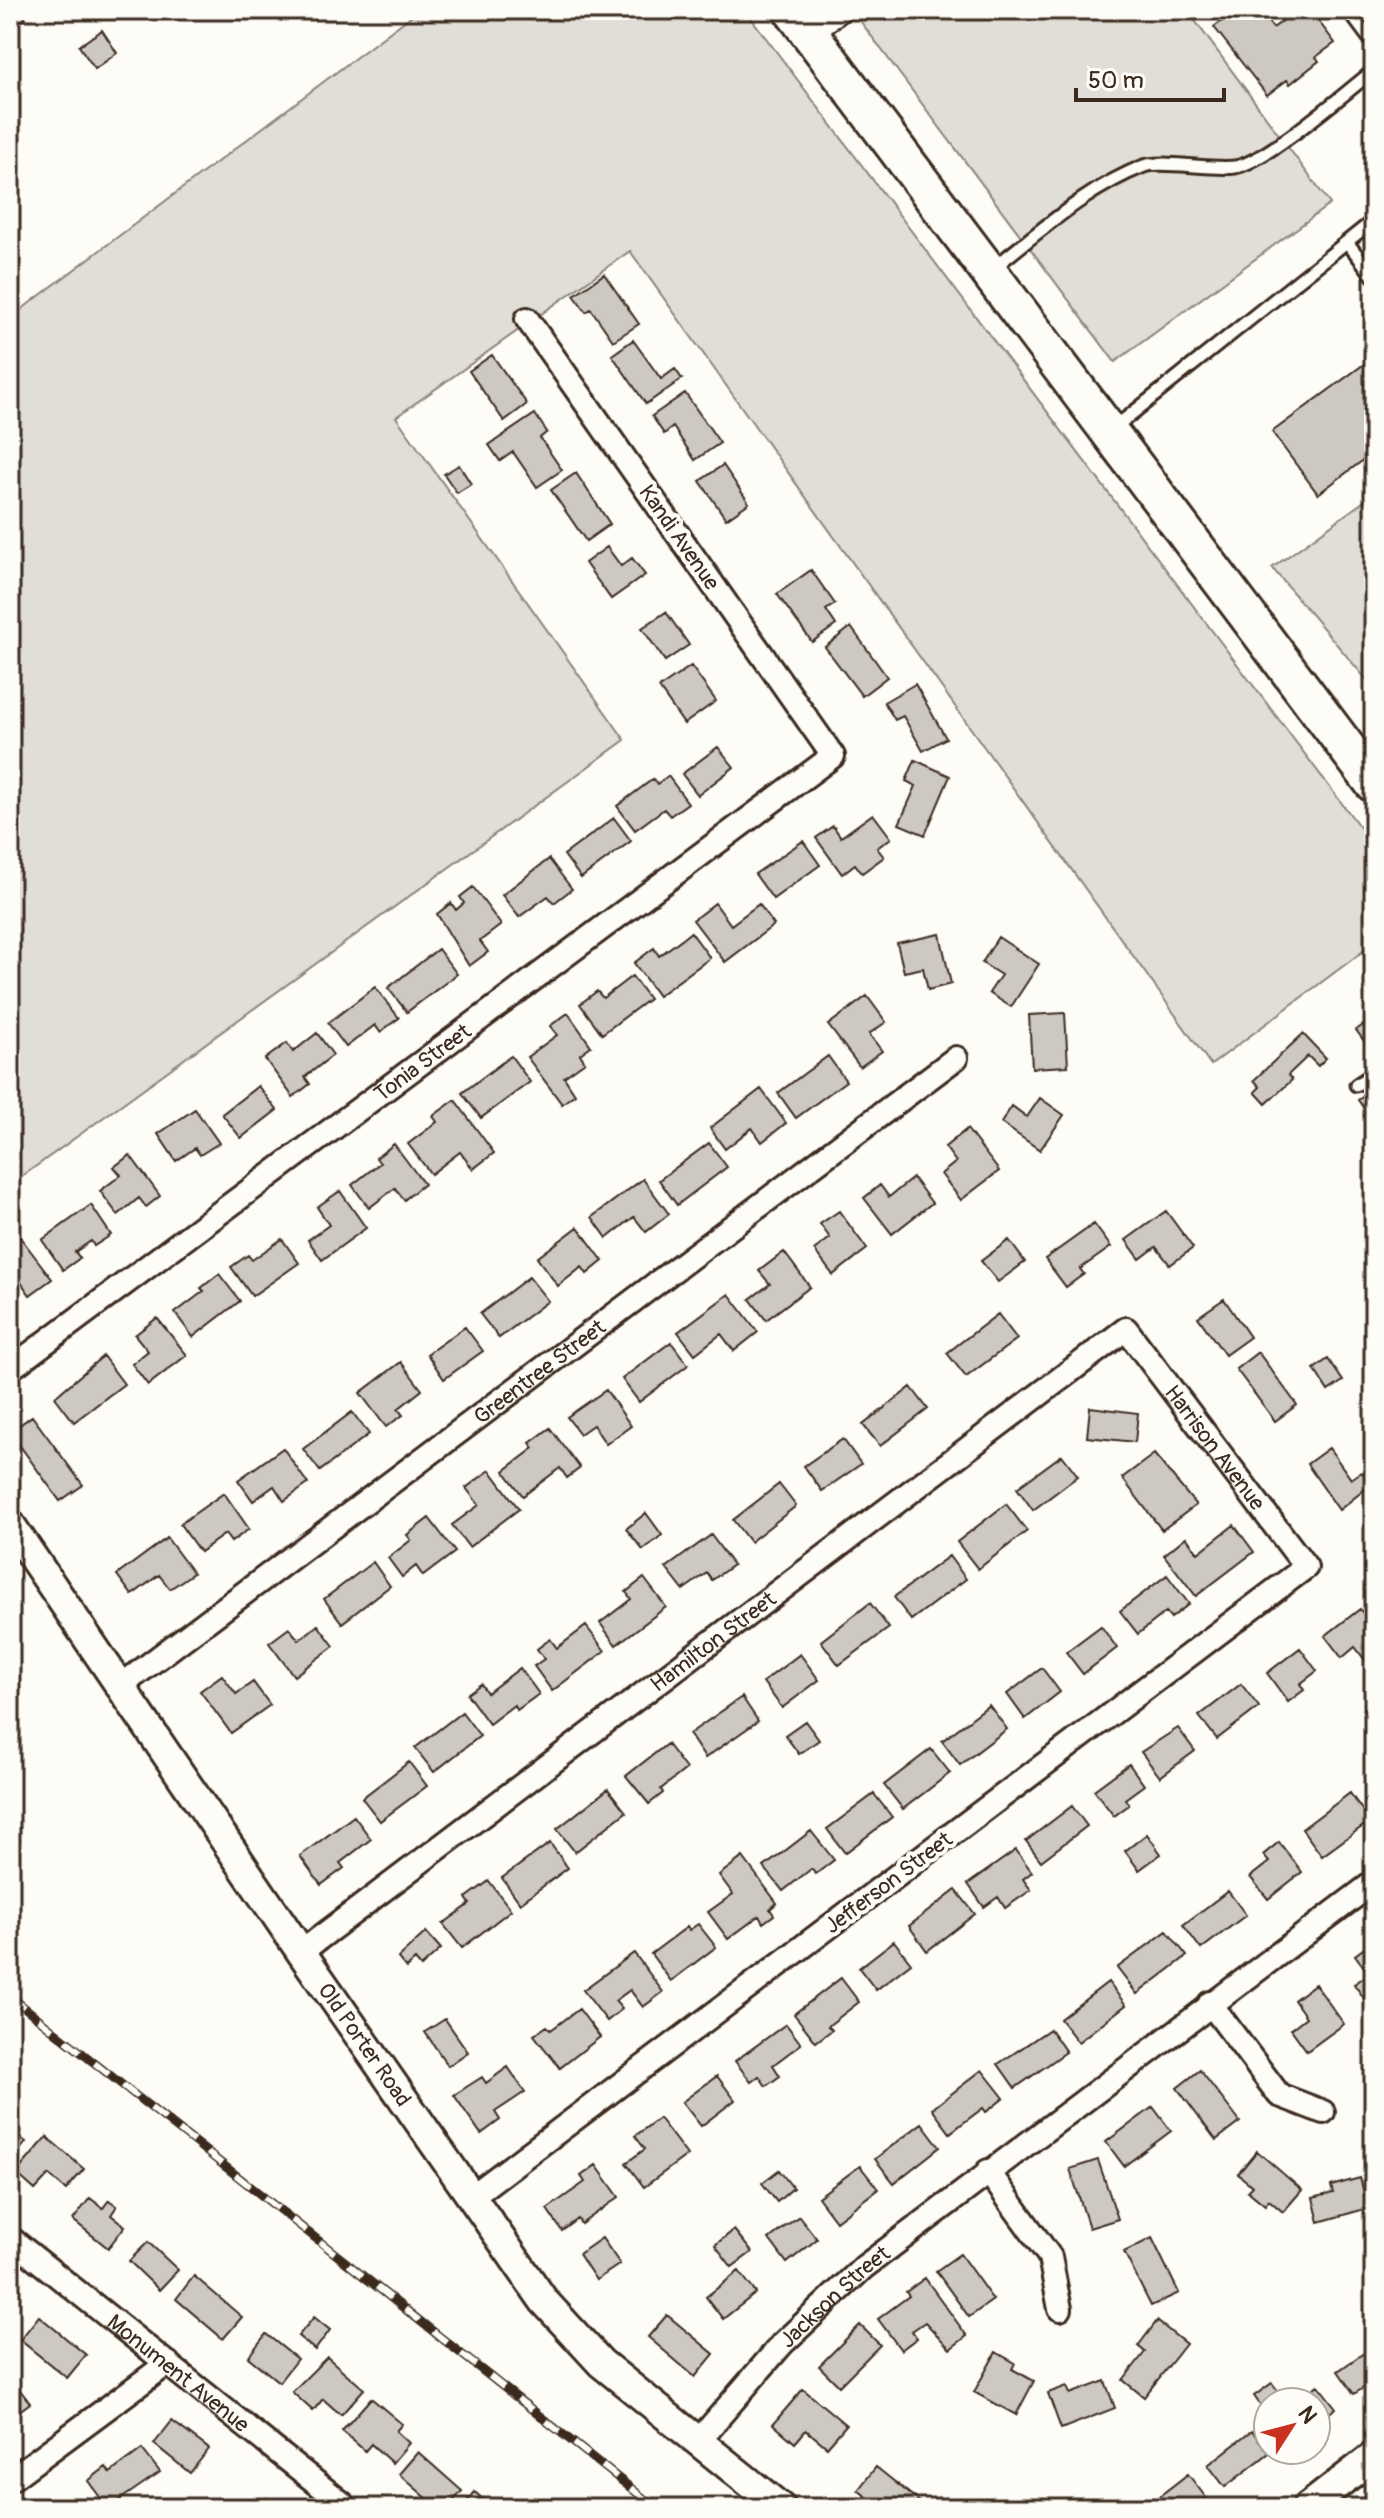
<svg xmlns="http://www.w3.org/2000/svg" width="1384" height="2518" viewBox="0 0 1384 2518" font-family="Pangolin,sans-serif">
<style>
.green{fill:#e1ded7;stroke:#8e847a;stroke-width:2}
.building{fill:#cdc8c2;stroke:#3b2a1e;stroke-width:2}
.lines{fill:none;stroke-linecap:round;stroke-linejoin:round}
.service-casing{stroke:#3b2a1e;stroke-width:17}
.minor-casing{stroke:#3b2a1e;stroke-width:28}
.tertiary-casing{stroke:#3b2a1e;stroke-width:34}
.primary-casing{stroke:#3b2a1e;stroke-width:42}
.service{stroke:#fdfcf7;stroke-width:11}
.minor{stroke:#fdfcf7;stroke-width:22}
.tertiary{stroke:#fdfcf7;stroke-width:28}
.primary{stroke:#fdfcf7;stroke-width:36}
.rail-casing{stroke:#3b2a1e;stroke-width:9}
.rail{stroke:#fdfcf7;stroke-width:6;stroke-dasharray:18;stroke-linecap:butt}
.labels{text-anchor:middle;stroke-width:8;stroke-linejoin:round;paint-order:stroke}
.street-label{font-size:22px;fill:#3b2a1e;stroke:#fdfcf7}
</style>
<rect width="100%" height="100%" fill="#fdfcf7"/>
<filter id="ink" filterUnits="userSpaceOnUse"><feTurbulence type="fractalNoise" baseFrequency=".0125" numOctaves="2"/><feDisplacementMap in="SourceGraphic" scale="16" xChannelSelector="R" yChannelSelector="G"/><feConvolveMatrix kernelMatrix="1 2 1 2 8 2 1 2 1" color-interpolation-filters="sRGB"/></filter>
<g filter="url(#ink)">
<path class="green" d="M419,10h326l629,836v97l-163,122 -581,-814 -234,166 229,323 -615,445v-867z
M852,10h335l143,194 -215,158z
M1374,494v179l-8,6 -94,-111z"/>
<path class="building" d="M10,10h10l6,8 -16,12z
M1236,10h23l14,18 24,-18h13l25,33 -19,14 3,4 -29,23 -3,-4 -20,15 -53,-68z
M102,30l15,23 -22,16 -16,-23z
M604,274l35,50 -26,17 -22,-32 -5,3 -12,-17z
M633,340l28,39 14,-10 7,10 -36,25 -34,-49z
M492,355l35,49 -23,17 -35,-50z
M1367,362l7,9v81l-56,42 -46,-62z
M685,393l35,50 -25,17 -22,-33 -9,7 -12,-18z
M535,414l12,18 -7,6 22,32 -25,17 -24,-35 -13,9 -11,-16z
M459,465l12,19 -14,9 -13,-19z
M723,465l26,38 -23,16 -26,-38z
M576,473l34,51 -24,17 -35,-51z
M607,547l14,19 11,-8 13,17 -34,24 -26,-36z
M811,570l24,34 -9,6 10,15 -24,17 -35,-48z
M666,612l23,33 -24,16 -23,-33z
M851,627l36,50 -25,19 -37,-49z
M691,666l25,35 -32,23 -25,-36z
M915,684l31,54 -23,13 -20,-35 -8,4 -11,-18z
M718,747l16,20 -36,28 -16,-21z
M915,760l35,16 -25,59 -26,-11 17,-38 -10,-5z
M668,776l20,27 -18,13 -6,-7 -29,21 -18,-24 36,-27 4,5z
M873,814l18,24 -14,10 7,9 -22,16 -7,-9 -13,10 -26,-36 17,-12 8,11z
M614,818l17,23 -50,37 -17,-23z
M803,841l17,24 -47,34 -18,-25z
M549,859l23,30 -18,14 -6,-7 -29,21 -17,-22z
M473,887l28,38 -21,16 8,11 -19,14 -32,-52 14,-11 5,7 8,-7 -4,-6z
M715,903l16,22 28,-21 15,21 -49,37 -32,-42z
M691,932l19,26 -52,38 -24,-33 20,-15 5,8z
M940,934l11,50 -23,6 -5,-22 -19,4 -7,-29z
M998,937l41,27 -28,43 -22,-14 12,-18 -19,-12z
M438,949l19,25 -50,38 -19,-24z
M632,976l17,23 -47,35 -22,-30 17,-13 6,7z
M375,987l24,31 -19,14 -5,-7 -29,22 -18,-24z
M867,996l19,26 -17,12 13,17 -22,16 -32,-42z
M568,1013l23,33 -11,8 5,8 -21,15 11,17 -13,10 -35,-47 30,-22 -7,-9z
M1065,1013l3,53 -36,2 -3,-53z
M1374,1018v37l-18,-25z
M317,1033l16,22 -28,22 5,7 -17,13 -28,-38 22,-16 6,9z
M1303,1034l23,24 -8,8 -10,-10 -20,19 4,5 -26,24 -11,-12 5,-5 -6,-7z
M511,1056l19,26 -49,36 -19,-25z
M828,1056l18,25 -50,37 -18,-25z
M258,1086l19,24 -36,28 -19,-24z
M761,1089l25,34 -24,19 -10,-14 -27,21 -15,-21z
M1374,1089v34l-16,-23z
M1040,1098l24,17 -24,35 -39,-27 11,-17 15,11z
M455,1100l39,53 -21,16 -13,-17 -29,22 -23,-30 29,-22 -4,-6z
M195,1109l24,34 -19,12 -5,-7 -19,13 -18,-27z
M967,1129l32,42 -38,29 -20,-26 15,-12 -11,-15z
M709,1143l18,24 -50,38 -18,-25z
M394,1144l30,40 -20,16 -9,-12 -26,20 -17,-23 28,-22 -4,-5z
M130,1155l30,41 -14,11 -7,-9 -21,17 -18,-24 21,-16 -7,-8z
M913,1178l19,25 -40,31 -28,-36 16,-13 9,12z
M643,1179l26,35 -23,18 -12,-15 -27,21 -15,-21z
M340,1191l26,37 -44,32 -14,-20 21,-15 -12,-18z
M91,1205l20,30 -17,11 -3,-5 -16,11 5,6 -17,12 -21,-30z
M839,1211l28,38 -34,26 -19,-25 16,-12 -10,-14z
M1166,1211l27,37 -23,17 -14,-18 -16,12 -14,-19z
M1094,1224l17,23 -31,22 4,5 -18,13 -21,-28z
M578,1227l25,34 -16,13 -5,-7 -24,19 -21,-28z
M20,1237l32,42 -22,16 -15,-21 -5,4v-34z
M282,1239l17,24 -47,33 -21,-29 17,-12 4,5z
M1009,1240l16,22 -27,20 -17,-21z
M784,1252l26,35 -44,33 -16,-21 20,-15 -11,-13z
M219,1274l21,27 -47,36 -18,-24 29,-22 -3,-3z
M529,1277l19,24 -49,37 -19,-24z
M729,1294l29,38 -24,19 -13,-17 -26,20 -17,-22z
M1224,1299l26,38 -25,18 -27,-38z
M998,1314l19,25 -51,38 -19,-24z
M157,1318l30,37 -39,30 -16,-21 16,-13 -13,-16z
M465,1327l18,24 -39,28 -17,-25z
M671,1342l17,23 -49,37 -17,-23z
M1258,1352l39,53 -22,16 -39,-52z
M103,1356l21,28 -50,38 -19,-25z
M1328,1359l15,22 -15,10 -14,-22z
M401,1362l21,28 -24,19 5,6 -17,12 -26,-34z
M911,1387l17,22 -48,37 -17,-21z
M606,1390l25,36 -25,18 -13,-19 -13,9 -13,-17z
M1090,1407l48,6 -3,29 -48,-5z
M352,1412l17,22 -49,37 -17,-22z
M32,1416l51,69 -23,16 -50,-69z
M550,1428l30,40 -13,10 -7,-10 -37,28 -19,-25 30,-23 -4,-5z
M843,1439l18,25 -39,27 -18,-25z
M283,1448l25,36 -24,17 -10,-15 -21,15 -15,-21z
M1329,1448l22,31 10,-7 13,10 -35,28 -32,-46z
M1154,1454l42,51 -34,25 -40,-52z
M1062,1455l16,21 -45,34 -16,-22z
M490,1470l29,39 -50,38 -17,-22 27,-20 -13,-17z
M779,1484l17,22 -46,36 -17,-22z
M224,1493l25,36 -18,13 -6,-8 -25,18 -20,-28z
M1006,1504l21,27 -49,38 -21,-27z
M646,1513l16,22 -19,15 -17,-21z
M429,1518l26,34 -32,24 -7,-10 -14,11 -14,-19 23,-18 -4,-5z
M1234,1525l20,27 -58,44 -32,-41 22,-18 12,16z
M711,1535l22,30 -21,15 -5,-7 -24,17 -17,-22z
M167,1538l26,35 -23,16 -11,-14 -27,20 -15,-20z
M949,1556l17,23 -55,41 -17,-23z
M373,1562l17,24 -48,37 -18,-24z
M1167,1575l22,29 -18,14 -5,-6 -28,22 -18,-23z
M644,1578l22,29 -50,38 -16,-22 31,-24 -5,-7z
M870,1603l19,25 -50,37 -18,-24z
M1360,1609l14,19v17l-3,3 3,5 -9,7 -10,-13 -13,11 -17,-22z
M318,1625l16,21 -40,30 -25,-33 20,-15 10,12z
M586,1626l19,25 -53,40 -18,-25 10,-7 -7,-10 13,-10 7,9z
M1101,1626l16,22 -34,26 -17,-22z
M1300,1648l17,23 -17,13 4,6 -16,12 -21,-29z
M800,1654l19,26 -37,28 -19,-26z
M520,1668l19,26 -22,16 -3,-5 -25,19 -22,-30 14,-10 6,9z
M1042,1668l18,24 -35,27 -18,-25z
M222,1675l14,19 17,-12 17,23 -39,28 -31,-42z
M1241,1684l18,23 -42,32 -18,-23z
M742,1697l16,24 -53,37 -16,-24z
M989,1705l18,24 -47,36 -18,-24z
M462,1712l18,24 -46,36 -19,-24z
M805,1721l14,19 -20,14 -14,-19z
M1178,1728l17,23 -35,26 -19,-25z
M667,1744l19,25 -25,20 2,4 -14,11 -23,-28z
M931,1749l19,24 -47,36 -19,-24z
M409,1762l18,24 -47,35 -18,-23z
M1129,1764l15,21 -19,14 4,6 -15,11 -20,-26z
M1374,1778v21l-10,-13z
M608,1789l18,23 -51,40 -18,-23z
M1350,1793l20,28 -48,35 -20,-27z
M874,1794l18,23 -47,36 -18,-24z
M1072,1806l15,20 -46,35 -15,-20z
M354,1816l17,23 -31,24 4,5 -23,17 -21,-29z
M811,1831l23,29 -18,14 -5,-5 -28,22 -19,-24z
M1147,1834l14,20 -22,16 -14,-19z
M1279,1842l23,30 -34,27 -18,-22 19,-15 -6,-7z
M550,1843l18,25 -48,35 -18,-25z
M1016,1850l16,22 -9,7 8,11 -26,18 -7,-11 -14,10 -16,-23z
M743,1857l34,46 -7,6 4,6 -11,8 -4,-7 -31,23 -20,-27 25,-18 -14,-19z
M489,1881l22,29 -49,38 -19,-24 27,-20 -4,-6z
M956,1890l19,24 -48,37 -18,-25z
M1228,1891l18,24 -45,34 -18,-24z
M698,1924l18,23 -45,34 -20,-27 36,-27 2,3z
M1167,1931l20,25 -50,38 -20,-26z
M426,1932l15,17 -20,18 -6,-7 -9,8 -8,-10z
M894,1941l17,22 -35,27 -17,-22z
M1374,1941v63l-4,3 -16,-23 15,-10 -14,-19z
M634,1953l29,39 -20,15 -13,-17 -15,11 7,8 -15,12 -24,-31z
M841,1978l18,24 -31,24 4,4 -16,12 -22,-28z
M1108,1982l18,23 -48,37 -18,-23z
M1315,1984l29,40 -37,27 -16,-22 15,-12 -12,-17z
M579,2009l21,28 -40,31 -26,-33 13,-9 4,4z
M445,2019l23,33 -20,14 -23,-34z
M786,2024l15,20 -28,21 7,11 -14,10 -7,-10 -8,6 -16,-21z
M1050,2029l16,23 -51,36 -17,-24z
M508,2067l17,25 -30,20 5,8 -19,14 -27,-39 28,-18 4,6z
M982,2070l22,28 -18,14 -3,-4 -33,25 -18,-24z
M1200,2070l40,52 -24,18 -39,-52z
M717,2076l18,24 -34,26 -19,-24z
M1153,2107l18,24 -47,35 -18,-24z
M659,2118l28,37 -43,32 -18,-24 19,-14 -10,-13z
M922,2123l18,24 -46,36 -19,-24z
M10,2130l16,12 -16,21z
M47,2137l37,32 -18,21 -17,-15 -14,15 -19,-17z
M1257,2151l45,39 -19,22 -14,-12 -4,5 -17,-14 4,-5 -14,-12z
M1098,2160l20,59 -29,9 -19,-59z
M596,2165l23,32 -38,27 -3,-5 -16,12 -15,-22 38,-27 -4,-6z
M860,2166l18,23 -42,32 -18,-24z
M779,2170l14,18 -16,14 -15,-19z
M1360,2178l8,30 -49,14 -6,-24 20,-5 -2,-7z
M90,2198l13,10 6,-8 8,6 -6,9 14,11 -17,22 -35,-28z
M799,2216l18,23 -30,24 -18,-24z
M734,2230l18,22 -20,15 -17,-22z
M602,2238l18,26 -24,16 -17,-26z
M1152,2238l27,55 -28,13 -27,-54z
M148,2242l30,28 -19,20 -30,-29z
M960,2254l33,46 -24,17 -33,-46z
M739,2271l17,22 -33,26 -17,-22z
M194,2276l48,41 -19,22 -47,-40z
M925,2278l42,58 -17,13 -25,-27 -13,9 5,7 -16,12 -23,-31 31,-23 -3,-4z
M667,2315l47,39 -19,23 -47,-40z
M39,2316l47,39 -19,23 -47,-38z
M314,2317l16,13 -15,20 -17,-14z
M1157,2321l29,23 -42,53 -21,-17 22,-28 -7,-6z
M860,2325l20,20 -41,41 -20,-20z
M266,2334l31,25 -18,23 -31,-25z
M1374,2346v35l-20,13 -16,-23z
M996,2352l19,11 -3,6 22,12 -18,34 -42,-23z
M327,2357l37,32 -23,26 -18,-16 -10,12 -21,-19z
M10,2377l20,26 -20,15z
M1105,2381l10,27 -54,21 -13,-36 19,-7 3,8z
M1272,2383l13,17 -17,2 -2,11 -12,-17z
M1318,2385l18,23 -20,15v-21h-21z
M803,2389l43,36 -19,22 -21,-17 -11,13 -22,-19z
M371,2398l31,26 -6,7 13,12 -17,20 -21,-19 -6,7 -23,-20z
M172,2421l37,28 -19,24 -36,-29z
M1252,2431l17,22 -44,34 -17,-22z
M142,2449l18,23 -52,36 -20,-27 18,-14 4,6z
M418,2452l44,39 -15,17h-9l-39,-34z
M876,2467l49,39 -2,2h-42l-23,-18z
M1188,2474l22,29 -6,5h-60z
M475,2492l17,16h-31z
M267,2498l8,10h-19l-1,-1z"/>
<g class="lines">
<defs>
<path id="service" d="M1348,10l26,35
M1347,242l27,35
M993,268c48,-37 94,-80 151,-102 16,-6 67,4 91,1 29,-4 112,-75 139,-97
M1114,428l260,-208
M1356,1085l18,-12"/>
<g id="minor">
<path d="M810,33l30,-23"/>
<path id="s1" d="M10,1369l823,-613 -306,-437"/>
<path id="s2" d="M122,1685l834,-627"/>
<path id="s3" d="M301,1952l825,-623 180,238 -835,630"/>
<path d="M1210,2003l69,92 44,17"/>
<path d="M988,2171l62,86 10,52"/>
<path id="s4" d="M10,2238l338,270"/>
<path id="s5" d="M699,2440l83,-96 82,-77 510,-385"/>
<path d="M10,2480l158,-117"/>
</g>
<g id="tertiary">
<path id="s6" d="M10,1524l291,428 243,349 57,62 180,145"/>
<path d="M1307,2508l67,-52"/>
</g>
<path id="primary" d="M792,10l582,774"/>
</defs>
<use href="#service" class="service-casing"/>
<use href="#minor" class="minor-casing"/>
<use href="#tertiary" class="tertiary-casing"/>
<use href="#primary" class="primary-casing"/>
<use href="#service" class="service"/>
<use href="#minor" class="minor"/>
<use href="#tertiary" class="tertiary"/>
<use href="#primary" class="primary"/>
<defs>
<path id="rail" d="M10,1996l646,512"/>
</defs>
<use href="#rail" class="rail-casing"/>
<use href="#rail" class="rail"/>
</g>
</g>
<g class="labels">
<g class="street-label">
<text transform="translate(680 537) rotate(55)" y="8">Kandi Avenue</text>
<text dy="8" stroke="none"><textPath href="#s1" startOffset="514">Tonia Street</textPath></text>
<text dy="8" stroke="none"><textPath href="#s2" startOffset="522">Greentree Street</textPath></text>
<text dy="8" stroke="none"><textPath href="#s3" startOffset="1182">Harrison Avenue</textPath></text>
<text dy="8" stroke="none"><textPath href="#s3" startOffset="516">Hamilton Street</textPath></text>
<text transform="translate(888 1882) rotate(-37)" y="8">Jefferson Street</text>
<text dy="8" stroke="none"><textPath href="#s6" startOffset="630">Old Porter Road</textPath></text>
<text dy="8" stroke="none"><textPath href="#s5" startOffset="198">Jackson Street</textPath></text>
<text dy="8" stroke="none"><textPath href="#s4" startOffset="216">Monument Avenue</textPath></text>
</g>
</g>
<rect width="1384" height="2518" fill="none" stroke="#fdfcf7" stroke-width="40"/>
<rect x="20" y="20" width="1344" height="2478" fill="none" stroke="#3b2a1e" stroke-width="3" filter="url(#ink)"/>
<g transform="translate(1292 2426) rotate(54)"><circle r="38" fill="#fdfcf7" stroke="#afa8a0" stroke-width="2"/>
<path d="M0-6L14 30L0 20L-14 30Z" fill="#c8321e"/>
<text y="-12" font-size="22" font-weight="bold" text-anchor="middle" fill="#3b2a1e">N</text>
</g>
<path d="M1076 88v12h148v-12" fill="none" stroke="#3b2a1e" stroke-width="4"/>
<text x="1088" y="88" font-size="24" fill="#3b2a1e" stroke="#fdfcf7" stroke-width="6" paint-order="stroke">50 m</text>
</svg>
